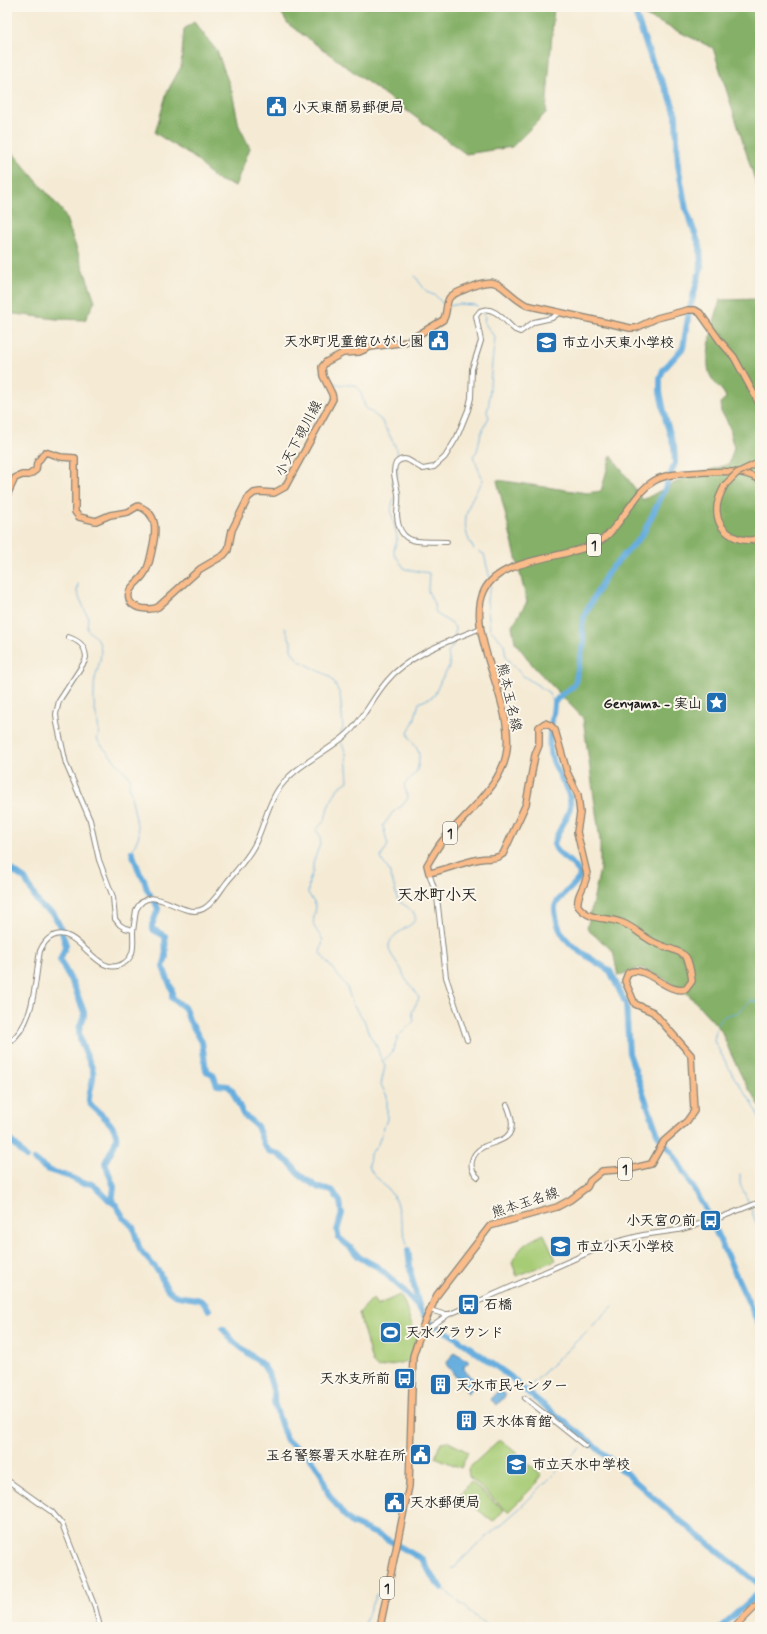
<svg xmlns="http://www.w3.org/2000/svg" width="767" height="1634" viewBox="0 0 767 1634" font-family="Mynerve,'Klee One',sans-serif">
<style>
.green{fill:#a7cc76;stroke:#627449}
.forest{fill:#85b067;stroke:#506642}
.water{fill:#68aede;stroke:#42657d}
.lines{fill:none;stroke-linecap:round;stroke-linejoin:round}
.stream{stroke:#68aede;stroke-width:1}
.river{stroke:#68aede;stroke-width:6}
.minor-casing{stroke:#888478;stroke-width:6}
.major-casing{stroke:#888478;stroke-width:8}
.highway-casing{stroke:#888478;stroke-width:8}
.minor{stroke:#fff;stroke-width:4}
.major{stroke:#f9bc8a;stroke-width:5.5}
.highway{stroke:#f9bc8a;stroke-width:6}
.major-bridge-casing{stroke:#888478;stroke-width:8;stroke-linecap:butt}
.major-bridge{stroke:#f9bc8a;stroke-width:5.5}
.labels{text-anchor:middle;stroke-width:4;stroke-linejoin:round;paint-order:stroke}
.shield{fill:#fbf7ec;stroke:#5f5e5a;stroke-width:1}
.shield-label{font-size:13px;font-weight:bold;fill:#1c1c1c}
.poi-label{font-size:14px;font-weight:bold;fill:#1c1c1c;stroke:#fbf7ec;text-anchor:start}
.street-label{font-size:14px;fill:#1c1c1c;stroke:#fbf7ec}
.quarter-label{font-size:16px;font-weight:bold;fill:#1c1c1c;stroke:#fbf7ec}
</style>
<rect width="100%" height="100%" fill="#fbf7ec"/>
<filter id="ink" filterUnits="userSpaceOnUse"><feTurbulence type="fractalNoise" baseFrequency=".025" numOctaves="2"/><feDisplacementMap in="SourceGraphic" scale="8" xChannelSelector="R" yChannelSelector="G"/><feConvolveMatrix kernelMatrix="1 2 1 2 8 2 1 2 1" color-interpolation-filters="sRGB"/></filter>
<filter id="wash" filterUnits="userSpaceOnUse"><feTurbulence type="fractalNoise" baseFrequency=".012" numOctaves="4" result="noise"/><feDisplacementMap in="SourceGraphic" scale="16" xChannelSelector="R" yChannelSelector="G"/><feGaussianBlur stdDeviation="0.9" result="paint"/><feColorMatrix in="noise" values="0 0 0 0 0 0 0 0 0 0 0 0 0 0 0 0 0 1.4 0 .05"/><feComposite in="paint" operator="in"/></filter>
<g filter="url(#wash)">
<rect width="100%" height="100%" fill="#f5ebd5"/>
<path class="green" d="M544,1234l12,26 -39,16 -5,-13c10,-19 13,-20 32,-29z
M400,1295l5,9 5,17 8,13 -9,27 -31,7 -6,-6 -13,-49 14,-15 4,7z
M500,1439l42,36 -5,8 -29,29 -39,-35 -1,-8z
M447,1441l21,11 -7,16 -26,-11 6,-15z
M471,1482l33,28 -11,12 -32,-26v-3z"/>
<path class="forest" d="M278,7h276l-8,106 -34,34 -46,7 -178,-130z
M627,7h133v189l-47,-148z
M194,22l23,29 15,41 7,34 11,22 -15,38 -20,-7 -19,-20 -41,-26 12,-41 14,-25 3,-38z
M7,146l57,67 31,88 -10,19 -29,-1 -49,-6z
M760,299v807l-15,-23 -15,-31 -9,-22 -33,-36 -25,-16 -22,-10 -23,8 -5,-25 -26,-22 13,-60v-28l-17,-123 -49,-51 -19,-25 -3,-16 15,-24 -30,-122 90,13 14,-2 10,-36 32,45 39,-21 47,-15 5,-16 -3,-11v-6l-6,-14 -4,-5 -1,-9 6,-5c-2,-9 -12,-13 -16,-23 -7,-17 5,-56 10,-75z"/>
<path class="water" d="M454,1352l16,10 -6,4c0,7 3,6 7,10 2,2 4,6 6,8l-9,9 -22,-29z
M500,1389l6,6 -9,10 -7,-6z"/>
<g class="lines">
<path class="stream" d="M415,276c5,6 11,19 20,19l9,10
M450,306l8,-2 18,1 2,2
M327,378c11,9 15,6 28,7l5,5 5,17 16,13 7,12 9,18 1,6
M397,466v11
M393,480v4l3,10
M394,498c-7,15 2,26 3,40 0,5 -4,10 -3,16l11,15 24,4 -1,18 6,13 1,6 2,4 15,10 3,4v8
M474,549c-13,-19 -10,-36 1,-56 2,-4 6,-9 8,-13l-10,-24 4,-5 4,-18 8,-16 -2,-5 2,-9c1,-22 3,-43 6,-65l-11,-16 1,-5 -3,-4
M479,552l5,2 6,25
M78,584l-1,8 11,25 -1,12c5,6 12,9 13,17 3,12 -3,22 -5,33 -1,6 -1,16 -1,22 0,12 8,27 3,39l33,38 -1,7 10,50 -7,17
M491,586l-4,13 3,30 14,15 2,12 3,5 13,14 26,17 6,12
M285,628l6,14v8l7,10 31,16 4,5 7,13 3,33 -3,10
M341,742l5,11 2,28 -10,7 -10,19 -3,13 -9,10 5,7 -1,7 -7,19v8l-4,10 -1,12 8,13c-3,21 -6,15 7,34l-3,13 27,34 6,18 11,15 5,14 8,13 3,9 5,10 -4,19 6,11v23l-9,25 -8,10 -1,12 2,5 20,22 5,9 11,43
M760,1003l-10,-3 -12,12 -13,4 -5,4 -3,5 -3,16 20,36 19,27 7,16
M384,1060l8,-7 6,-17 16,-15 -2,-9 7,-14c-3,-7 -8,-12 -13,-18 -2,-3 -3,-7 -5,-11 -4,-7 -13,-16 -12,-24 4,-20 51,-20 9,-44 -3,-10 -5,-21 -9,-30 -2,-5 -7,-8 -8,-14l7,-12 -5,-19 10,-14 10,-7 5,-7 -4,-13c10,-12 14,-10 15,-27 0,-3 0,-6 -2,-9 -3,-6 -8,-10 -9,-17l6,-11 5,-18 15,-7 8,-18 8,-12 -2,-14 5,-6 1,-5
M740,1174v10l9,19
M751,1208l9,27
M526,1390l87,-84
M586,1443l2,-3
M452,1569l21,-20 47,-41 61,-61
M442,1588l46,39
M363,1627l13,-33"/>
<path class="river" d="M633,7l20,57 17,33 6,18 2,50 8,44 14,38 1,20 -12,45 -6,36 -20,22 -3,8v14l6,29 8,25 1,17 -10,26 -21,43 -7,9 -29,31 -23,42 -3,11 2,17 -9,42c-6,8 -17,10 -21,20 -1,15 -6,31 -4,46 2,19 23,39 20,57 -3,14 -13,24 -16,37 4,15 23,17 26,32 -5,11 -18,17 -24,28 -2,4 -1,8 0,12 3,29 33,40 54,55l16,33 3,49 29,82 17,22 29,49 56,121
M132,852l8,22 4,5 3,11 3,4
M7,867l18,12 12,22 5,6 12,7 6,13 6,18 -6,15 14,26 10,26c1,8 -6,13 -5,20 1,15 10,25 14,39 2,9 -5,21 -4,31l2,3c8,8 28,22 25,35 -2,8 -8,15 -11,23l9,24 -2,15
M155,902l3,7 -6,16v4l13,7 1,21 -3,10 9,23v8l13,10 4,12 13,22 4,29 7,3 4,11 11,1 4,4 11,24 14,12 7,19 5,6 9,3 12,9 12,14 17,11 14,3 7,11 1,6
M7,1139c9,4 12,12 19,18
M34,1160l14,10 22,7 12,6
M84,1183l9,1 15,15 8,6 8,13 9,9 7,23 19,22 3,7
M342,1213l-5,18 2,7 12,10 8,9 19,10 21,19 21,23 8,12 27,16 56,40 11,11 66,52 89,78 83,67
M408,1250l3,24 8,32
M164,1283c11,25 36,5 45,27
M223,1329l11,13 29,23 5,8 6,20v10l12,36 5,5 14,8 10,12 6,9 7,20 15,21 9,9 31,14 39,22 11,19 9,10
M721,1627l39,-35"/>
</g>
</g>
<g filter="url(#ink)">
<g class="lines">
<defs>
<path id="minor" d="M447,542c-24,-2 -47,7 -50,-26 0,-8 2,-15 1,-22 -1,-10 -7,-21 -2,-31 10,-10 17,2 27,6l11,-2 11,-10 12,-20 11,-27 3,-12 1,-29 9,-28 -5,-25 4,-5c13,-7 26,11 35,19l5,2 14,-10 18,-4 8,-6
M68,637c11,4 17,8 18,20l-1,4 -26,40 -3,13 1,9 9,41 24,56 9,40 14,37 2,22 5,6 5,3 8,2
M429,873l8,24 9,80 21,63
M7,1044c29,-20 27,-61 33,-93 3,-7 6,-12 13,-15 25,-12 44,43 69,28 5,-2 8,-6 10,-11 2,-7 1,-14 1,-21 1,-8 2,-15 3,-22 15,-31 45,10 67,-1 10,-5 17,-18 24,-27 9,-11 20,-23 27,-36 9,-17 12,-36 22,-53 15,-26 47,-38 69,-57 18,-15 27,-38 42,-55 21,-26 64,-41 94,-53
M478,1177c-11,-9 -7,-23 5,-30 6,-3 12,-4 18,-7 16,-6 11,-23 6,-35
M430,1310l13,4h7l158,-70 35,-9 35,-5 36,-10 46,-18
M430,1327l19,-13
M525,1398l60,48
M7,1480l45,32 10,12 33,83 5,20"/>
<path id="major" d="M725,485c-4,8 -9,17 -8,27 1,21 24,33 43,26
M7,495l8,-17 7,-3h7l7,-5 1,-7 8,-11 16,5 14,1v54l4,5 17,4 14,-6 18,-3 10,-6c21,7 18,27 14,44 -2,9 -3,17 -8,24 -4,7 -13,11 -15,19 -4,15 20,19 29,14l42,-38 24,-14 4,-5 4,-20 16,-32 6,-5 6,-1 14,1 11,-6 48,-88 -1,-5 -9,-18 -1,-9 4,-5 17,-9 16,-1 11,-5 36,-5 37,-22c5,-7 2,-17 7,-23 4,-4 11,-6 16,-8 36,-17 33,1 60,16l104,23h6l21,-10 31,-8h7l5,3 20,28 14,16 26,48
M380,1627l29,-141 4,-130 10,-30 14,-31 53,-69 67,-19 13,-7 17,-13 3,-6 12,-10 28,-2 21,-5 13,-23 23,-20 7,-10 -3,-56 -38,-43 -18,-8 -10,-23 3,-8c18,-10 38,22 58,16l6,-8c-1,-7 -2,-18 -6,-24 -6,-7 -20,-9 -28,-13 -14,-5 -24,-18 -38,-22 -16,-6 -29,0 -42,-16 -2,-12 8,-20 9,-32l-10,-42 3,-19 -2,-18 -11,-23 -12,-42 -5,-5 -5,-2 -6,4v18l-4,10 -9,49 -23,50c-7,6 -14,3 -23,5 -18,3 -34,11 -51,14l-2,-8c5,-8 10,-18 17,-26 21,-24 49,-46 60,-76 18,-53 -41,-126 -20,-172 16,-34 83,-32 113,-48 10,-5 17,-15 24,-24 30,-43 32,-44 84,-47 18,-1 39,-2 55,8"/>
<path id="highway" d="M735,1627l25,-25"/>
</defs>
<use href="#minor" class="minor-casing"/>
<use href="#major" class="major-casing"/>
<use href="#highway" class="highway-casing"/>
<use href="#minor" class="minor"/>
<use href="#major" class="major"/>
<use href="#highway" class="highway"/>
<defs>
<path id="major-bridge" d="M725,485l12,-12 19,-9"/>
</defs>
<use href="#major-bridge" class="major-bridge-casing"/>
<use href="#major-bridge" class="major-bridge"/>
</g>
</g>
<defs>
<symbol id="civic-square" viewBox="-11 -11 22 22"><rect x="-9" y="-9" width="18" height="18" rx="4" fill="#1f6fb2" stroke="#fbf7ec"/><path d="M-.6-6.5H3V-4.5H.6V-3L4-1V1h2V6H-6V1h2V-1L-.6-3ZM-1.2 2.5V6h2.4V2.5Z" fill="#fff"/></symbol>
<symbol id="school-square" viewBox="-11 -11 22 22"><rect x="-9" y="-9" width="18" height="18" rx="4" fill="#1f6fb2" stroke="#fbf7ec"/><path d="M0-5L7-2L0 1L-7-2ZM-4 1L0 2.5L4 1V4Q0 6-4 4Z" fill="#fff"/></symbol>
<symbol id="sight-square" viewBox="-11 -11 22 22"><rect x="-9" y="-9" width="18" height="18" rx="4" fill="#1f6fb2" stroke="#fbf7ec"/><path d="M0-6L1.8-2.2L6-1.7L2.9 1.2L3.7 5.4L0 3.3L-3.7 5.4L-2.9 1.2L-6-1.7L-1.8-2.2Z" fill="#fff"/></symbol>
<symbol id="bus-square" viewBox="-11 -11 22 22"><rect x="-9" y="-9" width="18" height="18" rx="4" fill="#1f6fb2" stroke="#fbf7ec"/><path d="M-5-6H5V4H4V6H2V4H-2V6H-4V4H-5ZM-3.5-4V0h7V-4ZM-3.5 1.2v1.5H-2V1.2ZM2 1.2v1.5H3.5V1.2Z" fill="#fff"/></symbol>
<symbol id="stadium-square" viewBox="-11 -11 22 22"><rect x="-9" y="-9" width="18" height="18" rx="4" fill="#1f6fb2" stroke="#fbf7ec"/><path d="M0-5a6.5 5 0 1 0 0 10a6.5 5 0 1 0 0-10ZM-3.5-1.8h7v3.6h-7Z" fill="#fff"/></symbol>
<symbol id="building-square" viewBox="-11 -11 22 22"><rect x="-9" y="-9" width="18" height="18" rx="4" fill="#1f6fb2" stroke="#fbf7ec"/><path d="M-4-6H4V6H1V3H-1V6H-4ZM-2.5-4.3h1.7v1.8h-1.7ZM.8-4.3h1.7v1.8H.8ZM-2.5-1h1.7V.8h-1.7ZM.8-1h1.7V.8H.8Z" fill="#fff"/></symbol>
</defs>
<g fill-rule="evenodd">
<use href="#civic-square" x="264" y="94" width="25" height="25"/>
<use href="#civic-square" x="426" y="328" width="25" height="25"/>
<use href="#school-square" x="534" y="330" width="25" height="25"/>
<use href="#sight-square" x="704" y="690" width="25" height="25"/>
<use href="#bus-square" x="698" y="1208" width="25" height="25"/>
<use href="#school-square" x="548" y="1234" width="25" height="25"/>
<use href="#bus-square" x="456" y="1292" width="25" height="25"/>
<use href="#stadium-square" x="378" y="1320" width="25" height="25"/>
<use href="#bus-square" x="392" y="1366" width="25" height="25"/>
<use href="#building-square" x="428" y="1372" width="25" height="25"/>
<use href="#building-square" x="454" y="1408" width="25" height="25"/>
<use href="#civic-square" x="408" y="1442" width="25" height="25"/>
<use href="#school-square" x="504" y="1452" width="25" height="25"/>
<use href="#civic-square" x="382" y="1490" width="25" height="25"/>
</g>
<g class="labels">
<g class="shield">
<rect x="587" y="534" width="14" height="22" rx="3"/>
<rect x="443" y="822" width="14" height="22" rx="3"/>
<rect x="618" y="1158" width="14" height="22" rx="3"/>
<rect x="380" y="1577" width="14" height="22" rx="3"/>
</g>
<g class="shield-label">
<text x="594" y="550">1</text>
<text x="450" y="838">1</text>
<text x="625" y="1174">1</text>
<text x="387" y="1593">1</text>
</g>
<g class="poi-label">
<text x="292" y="112">小天東簡易郵便局</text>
<text x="424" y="346" text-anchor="end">天水町児童館ひがし園</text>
<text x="562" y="347">市立小天東小学校</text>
<text x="702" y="708" text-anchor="end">Genyama - 実山</text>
<text x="696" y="1225" text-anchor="end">小天宮の前</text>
<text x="576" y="1251">市立小天小学校</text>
<text x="484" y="1309">石橋</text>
<text x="406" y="1337">天水グラウンド</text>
<text x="390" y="1383" text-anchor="end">天水支所前</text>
<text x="456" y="1390">天水市民センター</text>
<text x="482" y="1426">天水体育館</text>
<text x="406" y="1460" text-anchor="end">玉名警察署天水駐在所</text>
<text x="532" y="1469">市立天水中学校</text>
<text x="410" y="1507">天水郵便局</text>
</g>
<g class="street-label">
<text transform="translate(298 438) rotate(-62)" y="5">小天下硯川線</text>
<text transform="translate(510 697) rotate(77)" y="5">熊本玉名線</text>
<text transform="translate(525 1202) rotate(-18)" y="5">熊本玉名線</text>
</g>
<g class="quarter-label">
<text x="437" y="900">天水町小天</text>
</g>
</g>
<rect width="767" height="1634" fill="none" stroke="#fbf7ec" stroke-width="24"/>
</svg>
